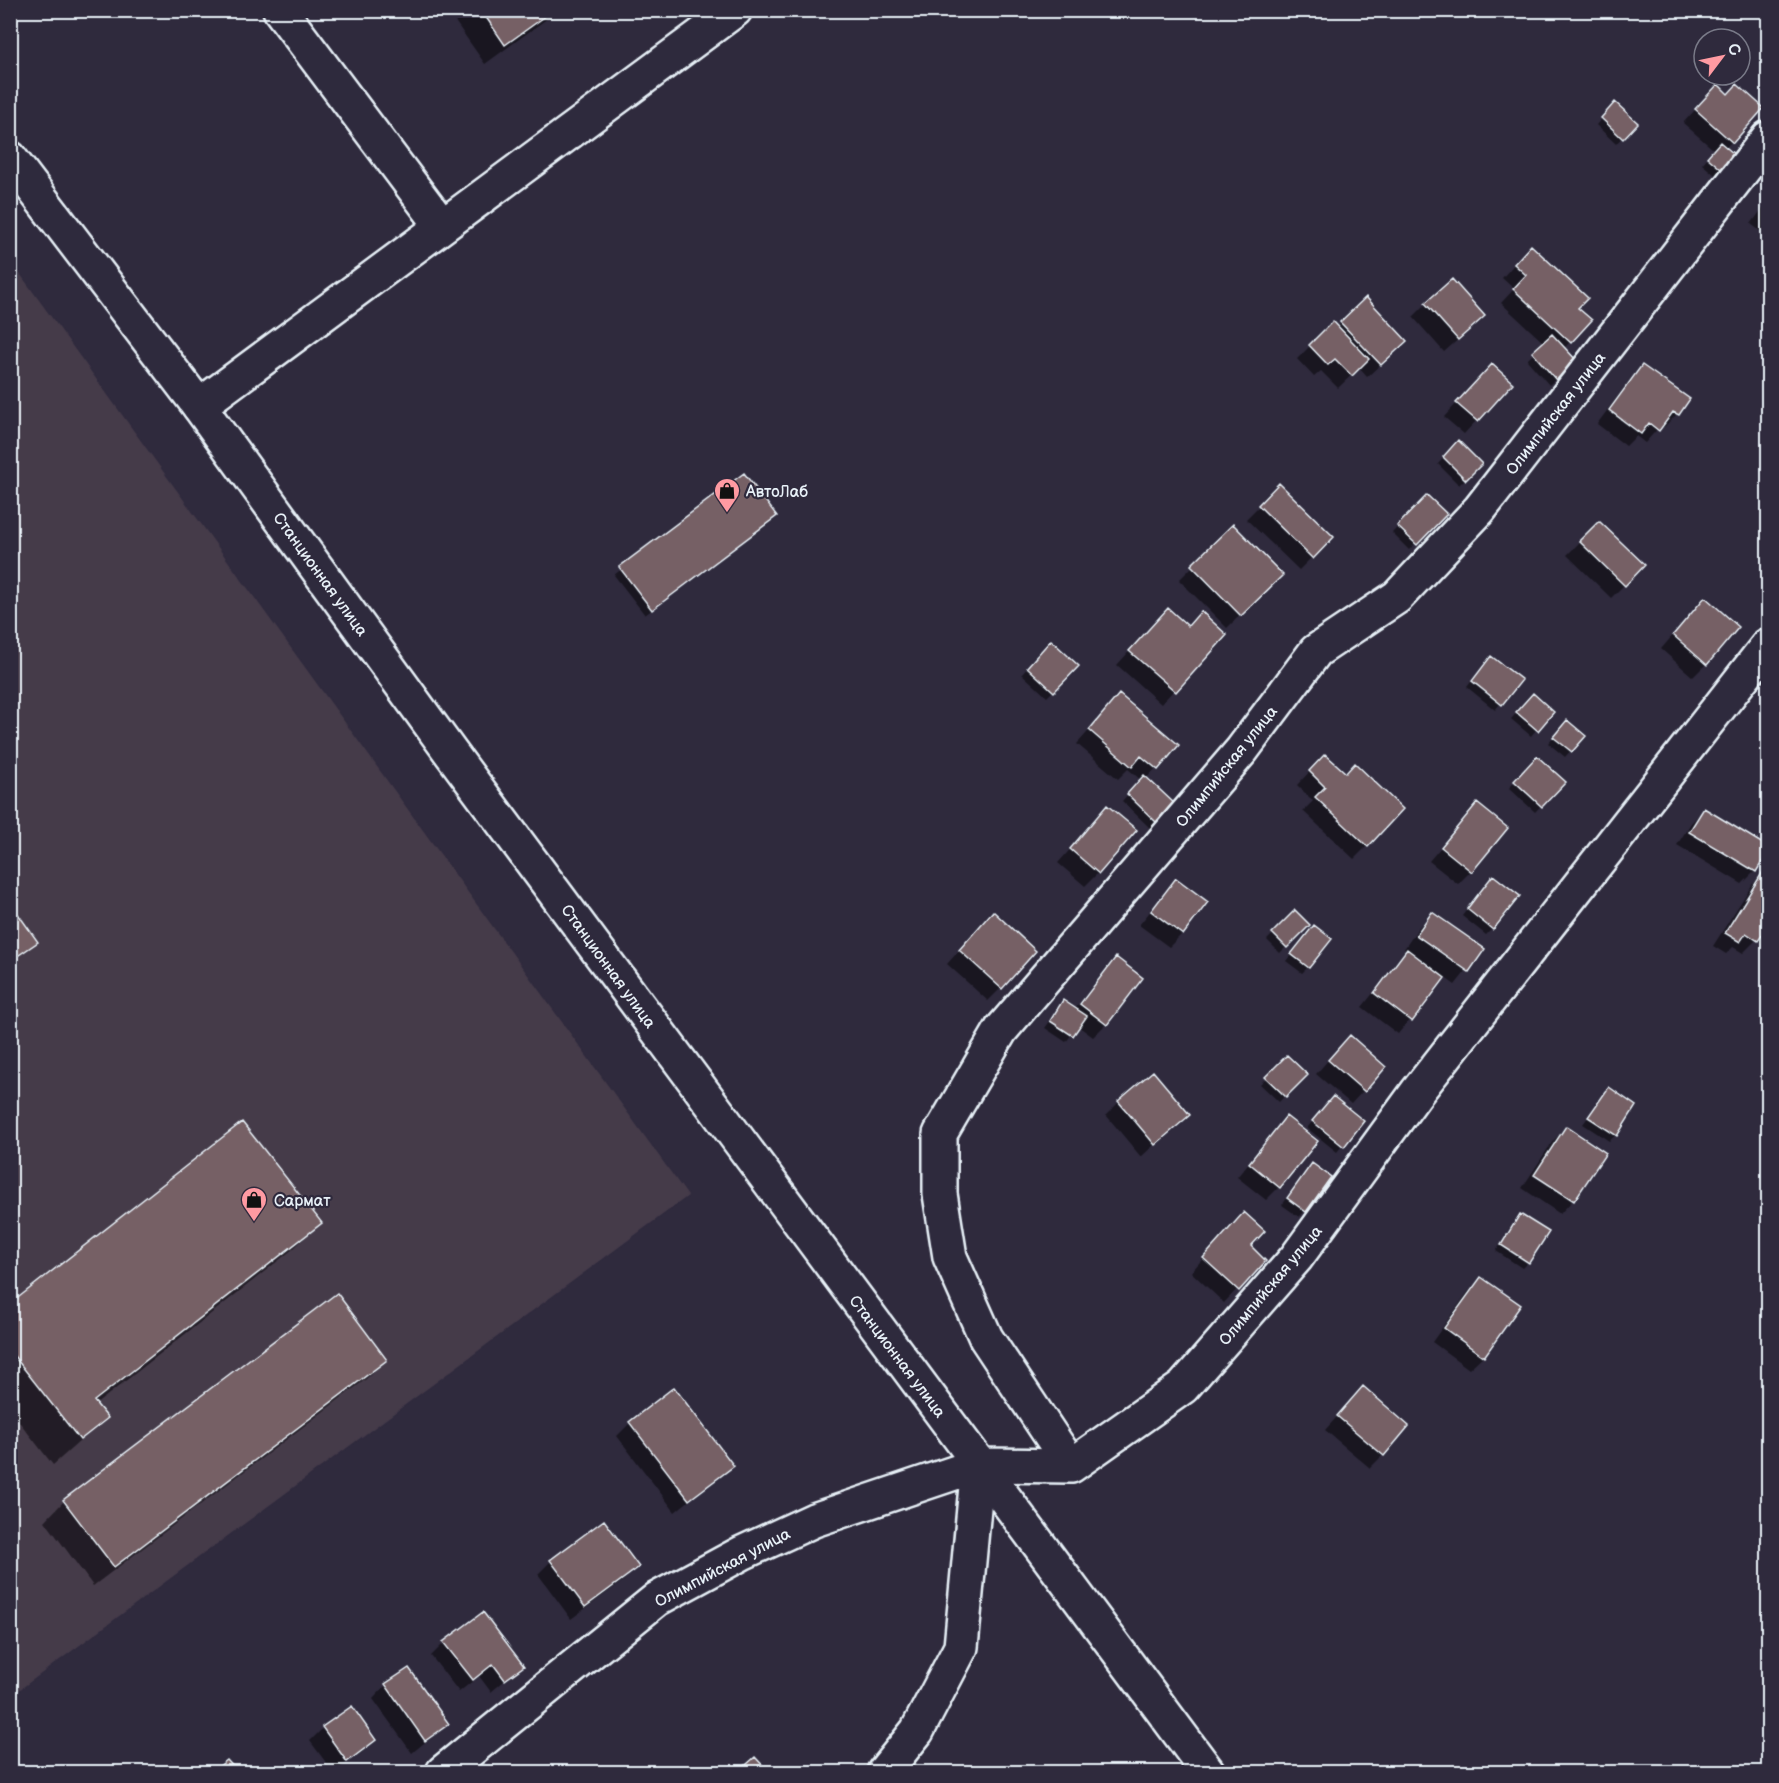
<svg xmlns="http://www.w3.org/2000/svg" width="1779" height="1783" viewBox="0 0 1779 1783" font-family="'Balsamiq Sans',sans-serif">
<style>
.built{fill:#443a49}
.shadow{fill:#0007}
.building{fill:#766065;stroke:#e8f1f8;stroke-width:1.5}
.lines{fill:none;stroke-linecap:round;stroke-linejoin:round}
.minor-casing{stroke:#e8f1f8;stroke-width:38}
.major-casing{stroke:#e8f1f8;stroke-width:38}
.minor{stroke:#2f2a3d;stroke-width:33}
.major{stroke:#2f2a3d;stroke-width:33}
.labels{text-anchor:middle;stroke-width:4.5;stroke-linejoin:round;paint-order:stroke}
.street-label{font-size:16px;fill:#e8f1f8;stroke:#2f2a3d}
.poi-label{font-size:16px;fill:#e8f1f8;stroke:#2f2a3d;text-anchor:start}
</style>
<rect width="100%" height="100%" fill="#2f2a3d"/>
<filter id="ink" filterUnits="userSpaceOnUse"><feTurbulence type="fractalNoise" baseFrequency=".0167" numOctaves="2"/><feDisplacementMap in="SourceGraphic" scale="12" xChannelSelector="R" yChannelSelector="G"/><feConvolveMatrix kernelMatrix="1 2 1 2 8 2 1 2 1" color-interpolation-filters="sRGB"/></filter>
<g filter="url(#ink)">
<path class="built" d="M10,260l678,936 -677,500h-1z"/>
<path class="shadow" d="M447,10h112l-74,54z
M1705,99l27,42 -7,7 -4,32 -19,-16 12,-14 -31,-27z
M1615,104l20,19 -19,21 -20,-19z
M1768,201v36l-17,-13z
M1518,260l58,48 -6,34 -6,6 5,19 -20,18 -22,-25 17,-17 -43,-40 13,-14 -12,-11z
M1366,299l26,55 -25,23 -8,-9 -21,20 -17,-17 -7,6 -17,-18 13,-13 27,-19z
M1426,304l44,25 -26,23 -31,-35z
M1643,367l45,33 -11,14 -13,13 -3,-2 -16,18 -9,-7 -10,10 -29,-22 33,-44z
M1479,379l32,4 -47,51 -20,-17z
M1458,442l22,22 -21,21 -21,-21z
M744,475l25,47 -124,93 -31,-40z
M1279,486l53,51 -33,33 -53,-51z
M1427,497l18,17 -36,36 -17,-17z
M1599,523l25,62 -13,13 -44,-43z
M1233,526l48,49 -54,53 -48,-48z
M1692,613l14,51 -13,13 -32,-28z
M1155,623l70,12 -64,69 -44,-39z
M1045,648l8,43 -6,6 -25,-23z
M1485,664l35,16 -25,30 -28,-23z
M1120,696l57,49 -31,34 27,25 -23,24 -28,-27 19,-21 -13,-11 -10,10 -41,-35z
M1527,702l24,10 -20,24 -20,-17z
M1561,728l23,8 -19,21 -17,-14z
M1537,758l27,24 -29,30 -26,-24z
M1312,769l55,77 -13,13 -51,-48 10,-10 -16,-16z
M1477,805l-6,66 -13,13 -29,-23z
M1108,807l-10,66 -13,13 -27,-23z
M1704,810l64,39 -13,22 -13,13 -65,-39 14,-22z
M1765,871l3,3v72l-12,-6 -13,13 -10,-6 -7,7 -13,-8 39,-61z
M1176,880l6,54 -13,13 -30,-22z
M1487,883l5,46 -6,6 -24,-19z
M10,907l26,35 -26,22z
M1295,912l13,13 -28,28 -13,-13z
M1432,914l51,36 -28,35 -11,-8 -46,57 -36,-27 45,-56 -3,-2 15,-22z
M980,927l21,61 -13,13 -41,-37z
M1308,933v34l-6,6 -16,-12z
M1116,959l-10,65 -13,13 -15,-11 -12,16 -21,-14 19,-26 11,7z
M1337,1050l47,18 -33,36 -35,-30z
M1287,1057l18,18 -26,27 -19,-18z
M1609,1089l7,46 -7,6 -26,-17z
M1119,1102l58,22 -36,33 -35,-42z
M1327,1104l35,18 -25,30 -30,-24z
M1286,1118l-7,69 -13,13 -29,-23z
M1566,1128l7,72 -13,14 -38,-26 31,-47z
M1306,1172l-1,39 -6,6 -17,-12z
M1521,1216l7,46 -6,6 -26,-17z
M320,1223l-27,26 -198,156 11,13 -53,47 -43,-55v-104z
M1231,1227l33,34 -40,42 -33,-31z
M1482,1279l1,77 -14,13 -37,-27 36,-50z
M386,1360l-20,19 -273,207 -48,-65 19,-20z
M1363,1388l20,67 -13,13 -45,-38z
M630,1423l102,43 -57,46 -58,-76z
M551,1561l86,6 -13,13 -53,39 -33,-45z
M444,1643l78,23 -31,26 -12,-16 -20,16 -28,-36z
M386,1685l61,39 -35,29 -39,-54z
M323,1728l51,12 -13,13 -28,19 -23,-31z"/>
<path class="building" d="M481,10h73l-49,35z
M1718,84l10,10 9,-10 27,24 -31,35 -38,-34z
M1615,102l23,21 -15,16 -22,-21z
M1720,142l21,18 -13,15 -21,-18z
M1531,245l57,53 -10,10 14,12 -21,23 -58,-54 13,-14 -12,-11z
M1452,279l33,37 -27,24 -33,-37z
M1366,297l41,44 -26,24 -41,-43z
M1333,321l36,38 -17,17 -17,-17 -7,6 -19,-20z
M1552,334l25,27 -21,19 -24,-28z
M1492,364l21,19 -35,39 -22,-19z
M1642,365l48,34 -11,16 -6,-3 -14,19 -10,-8 -8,11 -32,-24z
M1458,440l24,24 -16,16 -23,-23z
M744,473l33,43 -125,94 -33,-43z
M1279,483l55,54 -21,22 -55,-54z
M1427,495l20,19 -30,31 -20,-19z
M1599,521l46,44 -20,21 -46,-45z
M1233,524l50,51 -42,41 -50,-51z
M1705,597l34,30 -32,38 -34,-30z
M1168,608l20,18 13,-15 26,24 -51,57 -47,-41z
M1051,640l28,26 -25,26 -27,-25z
M1491,656l31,24 -20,25 -30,-24z
M1533,693l21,19 -16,19 -22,-19z
M1119,694l60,51 -21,25 -17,-14 -9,11 -43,-37z
M1567,720l19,16 -14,16 -19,-15z
M1325,754l21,19 9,-10 48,46 -35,38 -53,-50 10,-10 -16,-16z
M1537,756l29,26 -24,25 -28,-26z
M1144,775l31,29 -18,19 -30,-29z
M1477,803l31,25 -36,44 -31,-25z
M1107,805l30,25 -38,44 -29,-25z
M1704,808l64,39v5l-12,20 -67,-40z
M1764,870l4,2v55l-10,14 -12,-8 -6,9 -15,-9z
M1493,875l27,21 -27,34 -26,-21z
M1176,878l32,24 -25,33 -32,-24z
M11,904l27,38 -28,19v-56z
M1295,910l15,15 -23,23 -15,-15z
M993,911l43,40 -34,38 -43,-39z
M1432,912l53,37 -16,23 -53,-37z
M1314,925l18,14 -23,29 -18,-14z
M1407,949l38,29 -33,44 -38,-29z
M1116,957l27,21 -36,47 -27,-21z
M1063,1000l24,16 -14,20 -23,-15z
M1350,1035l36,32 -21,25 -37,-32z
M1287,1055l21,20 -22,22 -21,-20z
M1153,1071l37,44 -35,30 -37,-44z
M1609,1087l27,19 -19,30 -29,-19z
M1333,1096l31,25 -20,26 -32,-26z
M1286,1116l32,25 -38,47 -31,-25z
M242,1122l80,101 -228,178 14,17 -28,22 -70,-89v-47z
M1566,1126l40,27 -32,48 -40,-26z
M1312,1163l19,14 -25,35 -19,-14z
M1244,1212l21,19 -14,15 15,15 -27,30 -36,-33z
M1520,1214l29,18 -20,31 -28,-18z
M1481,1277l40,28 -37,52 -40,-29z
M337,1293l50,67 -273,207 -51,-67z
M1363,1386l46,40 -25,30 -47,-40z
M674,1387l60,79 -45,34 -60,-78z
M604,1520l35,47 -54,40 -35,-47z
M483,1612l41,54 -19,14 -12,-16 -20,16 -30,-38z
M409,1668l40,56 -24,17 -40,-57z
M352,1706l24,34 -29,22 -25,-35z
M755,1757l14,15h-31z
M227,1760l11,12h-26z"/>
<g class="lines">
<defs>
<path id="minor" d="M280,10l162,216
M199,406l536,-396
M1071,1466l-85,-128 -36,-81 -10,-63v-60l61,-104 241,-280 74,-99 81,-54 83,-88 288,-371
M443,1772l214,-173 85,-46 72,-33 164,-55 93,1 112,-79 113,-129 121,-166 351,-447
M884,1772l33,-41 44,-84 17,-182"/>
<path id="major" d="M10,158l189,248 252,347 757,1019"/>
</defs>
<use href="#minor" class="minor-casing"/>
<use href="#major" class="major-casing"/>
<use href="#minor" class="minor"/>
<use href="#major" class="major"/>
</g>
</g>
<defs>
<symbol id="shop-pin" viewBox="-11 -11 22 30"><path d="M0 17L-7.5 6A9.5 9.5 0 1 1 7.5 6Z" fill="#ff9aa2" stroke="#2f2a3d"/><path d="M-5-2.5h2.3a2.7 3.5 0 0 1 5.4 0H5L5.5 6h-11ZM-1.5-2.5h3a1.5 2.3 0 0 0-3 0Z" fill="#111"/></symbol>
</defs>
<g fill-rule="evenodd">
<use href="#shop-pin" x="712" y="476" width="30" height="40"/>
<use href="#shop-pin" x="239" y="1185" width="30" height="40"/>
</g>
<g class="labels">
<g class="street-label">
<text transform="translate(1555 413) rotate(-52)" y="6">Олимпийская улица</text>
<text transform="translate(321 574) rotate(54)" y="6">Станционная улица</text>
<text transform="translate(1226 766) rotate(-51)" y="6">Олимпийская улица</text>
<text transform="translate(609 966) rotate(54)" y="6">Станционная улица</text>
<text transform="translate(1270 1285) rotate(-50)" y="6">Олимпийская улица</text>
<text transform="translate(898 1356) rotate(53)" y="6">Станционная улица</text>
<text transform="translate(722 1567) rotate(-28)" y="6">Олимпийская улица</text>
</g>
<g class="poi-label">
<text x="746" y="497">АвтоЛаб</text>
<text x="274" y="1206">Сармат</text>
</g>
</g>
<rect width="1779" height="1783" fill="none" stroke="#2f2a3d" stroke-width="36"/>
<rect x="18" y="18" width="1743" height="1747" fill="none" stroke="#e8f1f8" stroke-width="2" filter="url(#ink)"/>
<g transform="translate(1722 57) rotate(58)"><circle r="28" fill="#2f2a3d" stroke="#797a88" stroke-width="1.5"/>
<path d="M0-4.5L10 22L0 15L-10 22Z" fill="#ff9aa2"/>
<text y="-9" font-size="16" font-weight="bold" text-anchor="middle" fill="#e8f1f8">С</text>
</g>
</svg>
